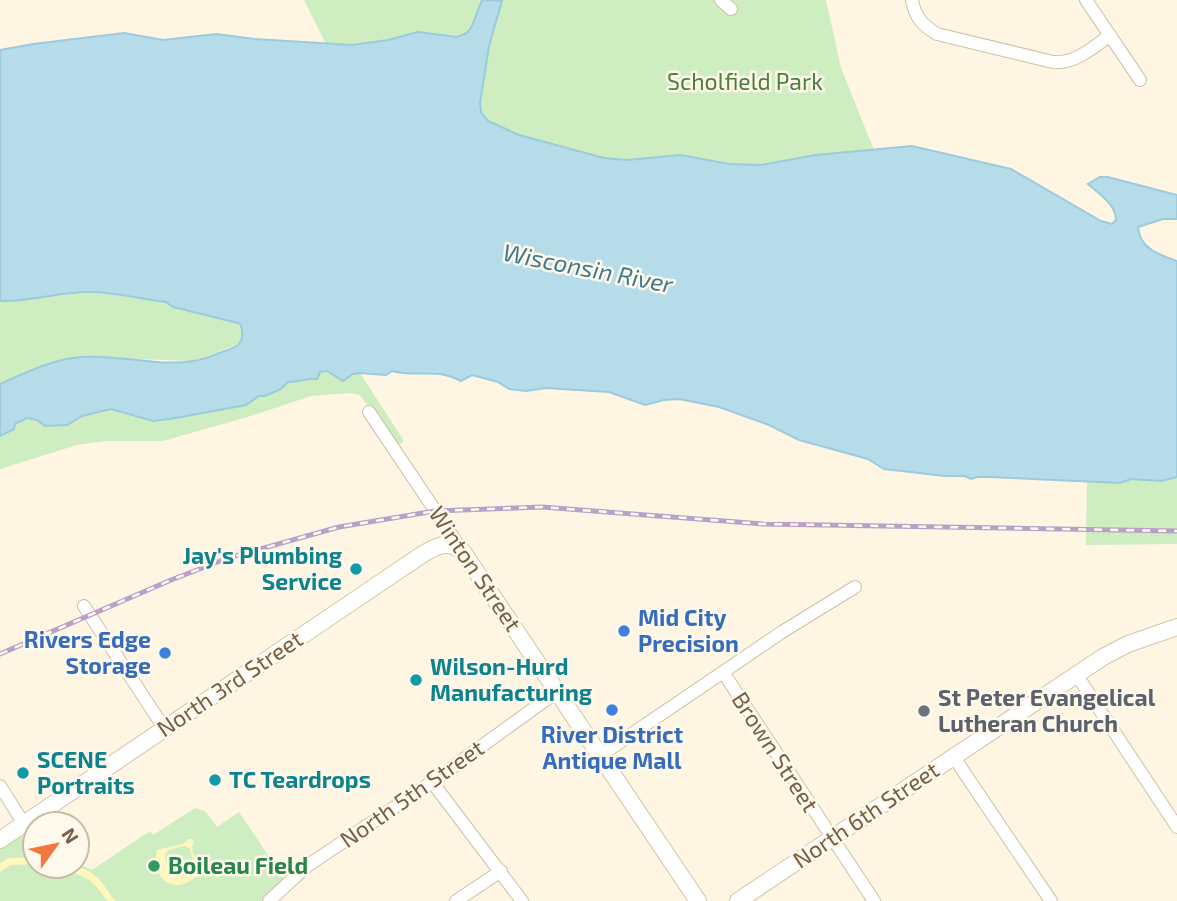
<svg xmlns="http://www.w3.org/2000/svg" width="1177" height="901" viewBox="0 0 1177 901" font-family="'Exo 2',sans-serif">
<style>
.green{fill:#ceedc0}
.sand{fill:#fff7bc;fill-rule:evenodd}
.water{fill:#b6dce9;stroke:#9bcbdc;stroke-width:2}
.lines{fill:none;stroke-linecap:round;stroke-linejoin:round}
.street-casing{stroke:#d0bea9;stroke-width:14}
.secondary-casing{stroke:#d6c1a8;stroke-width:18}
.street{stroke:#fff;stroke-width:12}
.secondary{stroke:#fff;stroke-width:16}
.rail-casing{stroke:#baa0c8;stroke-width:5}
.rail{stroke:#fff9eb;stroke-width:2.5;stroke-dasharray:8;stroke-linecap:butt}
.culture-dot{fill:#0f9aa8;stroke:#fff9eb;stroke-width:2.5}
.shop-dot{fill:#3f7fe0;stroke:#fff9eb;stroke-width:2.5}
.worship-dot{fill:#6b7280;stroke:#fff9eb;stroke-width:2.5}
.leisure-dot{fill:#2e9e5b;stroke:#fff9eb;stroke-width:2.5}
.labels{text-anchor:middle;stroke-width:5;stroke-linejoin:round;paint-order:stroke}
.park-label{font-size:23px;fill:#4b7f3e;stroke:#fff9eb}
.culture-label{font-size:23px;font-weight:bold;fill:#0d838f;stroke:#fff9eb;text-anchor:start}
.street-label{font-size:23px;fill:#785d47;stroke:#fff9eb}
.shop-label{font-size:23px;font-weight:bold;fill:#366cbe;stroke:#fff9eb;text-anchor:start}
.worship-label{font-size:23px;font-weight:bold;fill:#5b616d;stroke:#fff9eb;text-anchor:start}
.leisure-label{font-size:23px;font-weight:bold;fill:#27864d;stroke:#fff9eb;text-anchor:start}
.water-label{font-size:24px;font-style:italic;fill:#3f798d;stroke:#fff9eb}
</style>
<rect width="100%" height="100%" fill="#fef6e3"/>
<path class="green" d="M304,0h178l-10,26 -5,7 -10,4 -39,-5 -30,8 -36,5 -26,-1z
M502,0h324l15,68 33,82 -58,5 -55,10 -32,-1 -48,-9 -54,5 -23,-2 -85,-23 -31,-14 -7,-9 -1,-9 9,-57z
M92,292l75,10 6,5 65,16 3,2 3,11 -3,7 -47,18 -116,-4 -39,10 -39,17v-83c31,1 61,-7 92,-9z
M327,371l5,4 14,5 7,-6 7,-1 44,68 -7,5 -37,-51 -11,-2 -38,3 -60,20 -88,25h-58l-28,4 -77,24v-33l14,-7 1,-5 12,-6 40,7 15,-9 29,-7 42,12 93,-16c13,-12 30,-10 42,-23l26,-3 6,-7z
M1171,477h6v67l-91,1 1,-63 33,1 11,-4h17l13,2z
M195,808l10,3 12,16 22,-15 49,73 -17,16h-271v-60l17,-12 7,10 11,5v22h42v-3l15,7 58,-39 3,4z"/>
<path class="sand" d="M188,839h4l2,3 -2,5 6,28c-23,22 -48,4 -41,-25l28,-7zM185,846l5,3 4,16 -3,5 -17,4 -5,-3 -4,-16 3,-5z
M35,857v7l-24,1 -11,7v-9l9,-5z
M49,866c40,0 44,2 66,35h-8c-19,-29 -27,-25 -58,-35z"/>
<path class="water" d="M482,0l20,1 -13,45 -9,57 1,9 7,9 31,14 85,23 23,2 54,-5 48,9 32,1 55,-10 96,-9 99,23 90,52 11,3 4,-4c0,-16 -17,-26 -28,-36l12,-7h8l69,18v24h-14l-25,8c1,21 21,28 39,34v216l-16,4 -30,-2 -11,4 -130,-6h-12l-7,2 -6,-3h-20l-61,-7 -16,-10 -69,-19 -30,-15 -50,-18 -40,-8 -15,1 -19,5 -36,-13 -63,-4 -20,3 -17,-2 -11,-7 -26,-7 -11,6c-27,-14 -43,-3 -69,-10l-6,4 -27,-2 -6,1 -10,7 -16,-10 -7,1 -3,7c-11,-2 -18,4 -29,3l-7,7 -16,7h-6l-13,9 -76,14 -17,2 -42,-12 -29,7 -15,9 -22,1 -8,-6 -10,-2 -12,6 -1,5 -14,7v-52c25,-11 53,-25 81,-27 37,-3 75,10 112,4 9,-1 18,-5 26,-8 17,-6 27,-7 22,-28l-3,-2 -65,-16 -7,-5c-25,-3 -52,-10 -77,-10 -30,0 -59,10 -89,9v-251l33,-6 91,-11 39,7 53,-6 39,5 97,6 36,-5 30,-8 39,5 10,-4 5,-7z"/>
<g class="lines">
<defs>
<path id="street" d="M721,0l10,9
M912,0c3,17 10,25 25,34l116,28c22,2 40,-14 57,-27
M1086,0l54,80
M369,412l94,140
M84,606l80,122
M723,672l151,229
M1076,674l101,153
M601,755l181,-123 73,-45
M953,756l98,145
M432,782l90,119
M0,786l24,38
M269,901l38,-35 125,-84 126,-91
M456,901l45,-30"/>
<path id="secondary" d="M0,840l420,-284c16,-10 27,-17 43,-4l235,349
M738,901l365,-244 25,-13 49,-17"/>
</defs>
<use href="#street" class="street-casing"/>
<use href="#secondary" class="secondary-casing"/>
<use href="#street" class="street"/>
<use href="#secondary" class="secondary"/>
<defs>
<path id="rail" d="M0,654l171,-74 57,-22 111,-31 96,-16 107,-4 221,17 414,7"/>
</defs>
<use href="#rail" class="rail-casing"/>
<use href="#rail" class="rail"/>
</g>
<g class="culture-dot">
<circle cx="356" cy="569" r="7"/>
<circle cx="416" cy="680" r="7"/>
<circle cx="23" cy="773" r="7"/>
<circle cx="215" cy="780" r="7"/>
</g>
<g class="shop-dot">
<circle cx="624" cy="631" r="7"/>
<circle cx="165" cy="653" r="7"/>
<circle cx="612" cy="710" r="7"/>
</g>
<circle class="worship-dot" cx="924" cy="711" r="7"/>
<circle class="leisure-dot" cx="154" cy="866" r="7"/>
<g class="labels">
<g class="park-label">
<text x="745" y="90">Scholfield Park</text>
</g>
<g class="culture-label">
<text x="342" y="564" text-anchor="end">Jay's Plumbing<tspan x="342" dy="26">Service</tspan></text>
<text x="430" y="675">Wilson-Hurd<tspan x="430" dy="26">Manufacturing</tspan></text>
<text x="37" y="768">SCENE<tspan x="37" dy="26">Portraits</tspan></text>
<text x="229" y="788">TC Teardrops</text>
</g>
<g class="street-label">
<text transform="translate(475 569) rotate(56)" y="8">Winton Street</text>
<text transform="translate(230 684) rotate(-34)" y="8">North 3rd Street</text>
<text transform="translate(775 752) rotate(57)" y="8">Brown Street</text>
<text transform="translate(412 794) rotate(-35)" y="8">North 5th Street</text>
<text transform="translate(866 815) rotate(-34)" y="8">North 6th Street</text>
</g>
<g class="shop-label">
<text x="638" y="626">Mid City<tspan x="638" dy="26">Precision</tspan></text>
<text x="151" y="648" text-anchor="end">Rivers Edge<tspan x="151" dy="26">Storage</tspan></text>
<text x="612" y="743" text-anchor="middle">River District<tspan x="612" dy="26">Antique Mall</tspan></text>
</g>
<g class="worship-label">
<text x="938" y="706">St Peter Evangelical<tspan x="938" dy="26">Lutheran Church</tspan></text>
</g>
<g class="leisure-label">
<text x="168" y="874">Boileau Field</text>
</g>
<g class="water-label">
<text transform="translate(588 269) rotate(11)" y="8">Wisconsin River</text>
</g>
</g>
<g transform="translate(56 845) rotate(57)"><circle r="33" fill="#fff9eb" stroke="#c9bba9" stroke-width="2"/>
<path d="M0-5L12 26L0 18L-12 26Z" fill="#f1783f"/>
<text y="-10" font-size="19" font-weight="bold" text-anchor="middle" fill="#785d47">N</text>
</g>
</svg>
